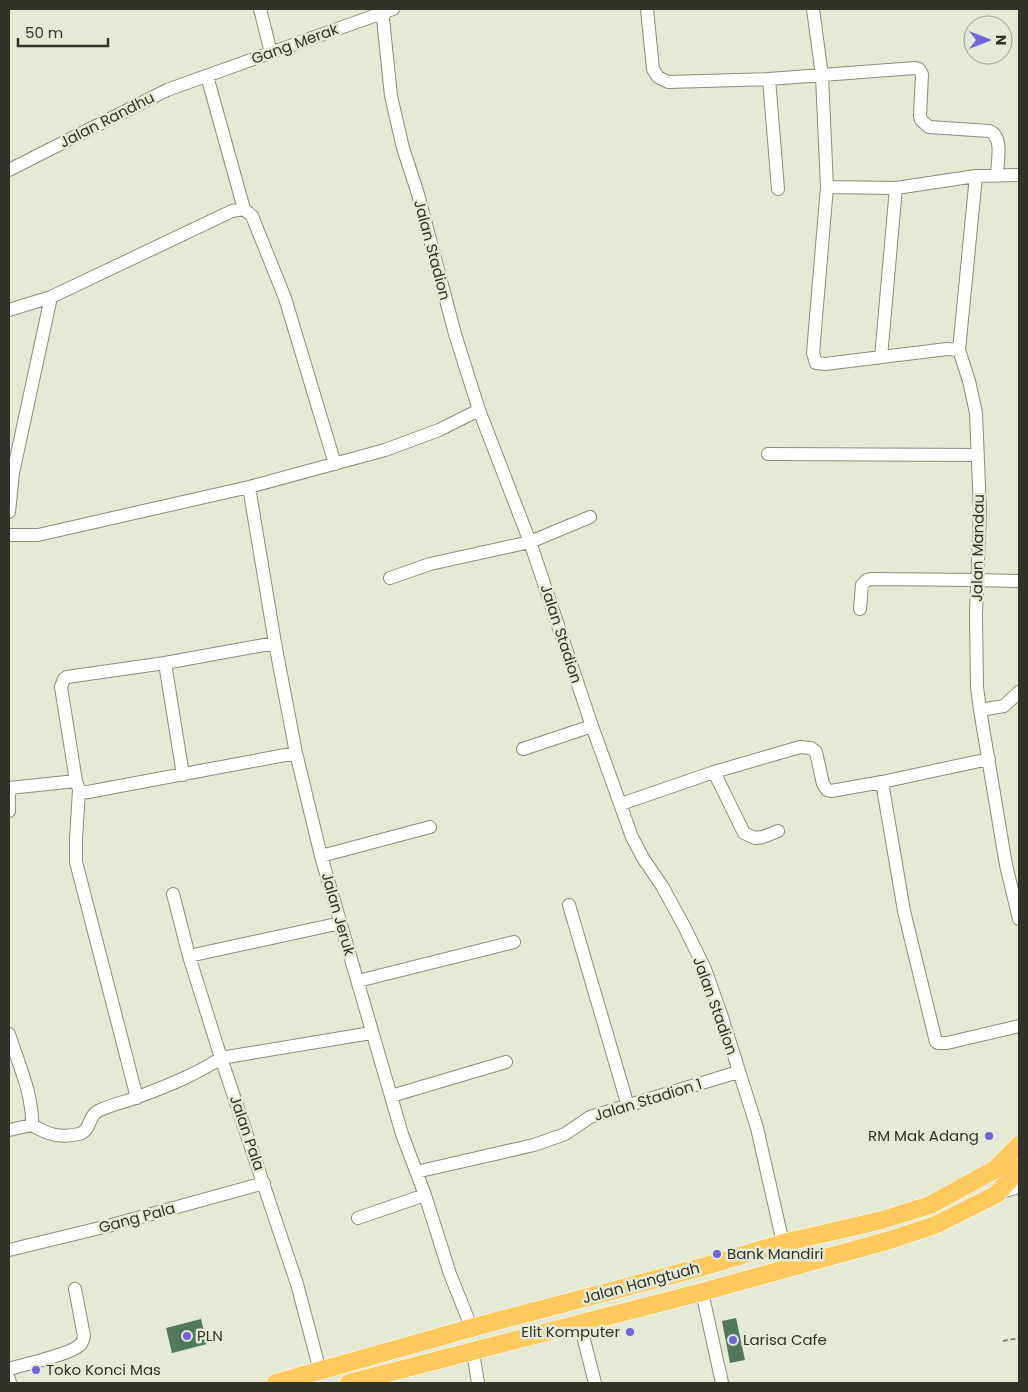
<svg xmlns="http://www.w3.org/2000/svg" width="1028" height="1392" viewBox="0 0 1028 1392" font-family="Poppins,sans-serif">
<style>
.building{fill:#51785a}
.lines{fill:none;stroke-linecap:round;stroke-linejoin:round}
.minor-casing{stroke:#8a8e7b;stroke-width:14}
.highway-casing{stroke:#fff;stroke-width:19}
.path{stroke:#848779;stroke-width:2;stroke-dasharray:5 2.5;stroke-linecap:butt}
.minor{stroke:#fff;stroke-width:12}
.highway{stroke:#feca5d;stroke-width:18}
.poi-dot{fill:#7264df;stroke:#e5ead5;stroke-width:2}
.labels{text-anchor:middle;stroke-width:5;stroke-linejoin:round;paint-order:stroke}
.street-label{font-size:15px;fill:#31332b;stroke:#e5ead5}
.poi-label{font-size:15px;fill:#31332b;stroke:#e5ead5;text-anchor:start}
</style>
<rect width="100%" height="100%" fill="#e5ead5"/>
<path class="building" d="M736,1318l9,42 -15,3 -8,-42z
M201,1319l6,25 -35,9 -6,-25z"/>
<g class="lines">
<defs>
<path id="minor" d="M260,9l11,44
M382,9l9,87 12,52 15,46 37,140 24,76 51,132 62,184 40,111 11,21 19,28 22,40 21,43 16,45 36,114 26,115
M647,9l6,60 5,8 10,5 101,-3 146,-11 4,1 3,5 -2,42 1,4 8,7 60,4c15,5 8,32 8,44
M813,9l9,67 5,111 69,1 80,-12 43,-1
M207,76l37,133
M769,79l9,110
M9,170l158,-80 226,-81
M976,176l-17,174 10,31 7,32 4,97 -4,104 1,73 3,23 26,155 13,54
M827,187l-14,166 3,10 9,1 122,-15 12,1
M9,310l42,-13 181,-86 12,-2 8,7 33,82 50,166
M881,357l15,-169
M768,454l210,1
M249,487l26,156 21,110 25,103 81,278 23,61 25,79 22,55
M9,512l4,-39 38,-176
M9,535h29l211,-48 136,-37 54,-20 40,-20
M390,578l40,-14 100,-22 60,-25
M860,609l2,-24 5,-5 4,-1 107,1 41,1
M275,643l-110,20 -98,14 -3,2 -3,8 15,94c2,7 4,12 12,11l208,-39
M165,663l18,112
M980,710l24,-4 15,-14
M523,749l69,-23
M714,772l30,61 11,5 8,-1 15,-6
M882,782l22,129 32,131 2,1h9l72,-17
M79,790l-3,49v23l61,236
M621,804l93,-32 86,-25 11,1 5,4 7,32 4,6 4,1 51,-9 107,-23
M9,811v-23l67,-7
M321,856l109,-29
M173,894l16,62 32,102 76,226 23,87
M569,905l59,201
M189,956l152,-33
M358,981l156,-39
M9,1034c9,29 24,60 23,91
M391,1096l115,-34
M9,1130l23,-5c17,10 27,13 47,9 12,-3 9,-18 19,-23 12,-6 27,-9 40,-14 29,-11 57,-22 83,-39l150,-25
M416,1172l118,-27 31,-11 25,-17 148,-45
M998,1193l21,-6
M358,1218l67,-23
M9,1250l99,-24 156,-43
M702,1292l20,91
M580,1324l15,59
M473,1352l5,31
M9,1369c15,-5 62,-14 72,-25 2,-3 2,-4 3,-8l-9,-47
M9,1379l1,4"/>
<path id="highway" d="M276,1383l206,-58 224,-59 77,-23 99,-23 48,-15 64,-35 25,-25
M349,1383l353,-91 188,-52 45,-15 62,-31 22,-25"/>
</defs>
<use href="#minor" class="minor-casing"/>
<use href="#highway" class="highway-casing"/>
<path class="path" d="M1003,1341l16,-3"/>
<use href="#minor" class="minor"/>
<use href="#highway" class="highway"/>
</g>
<g class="poi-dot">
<circle cx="989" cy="1136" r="5"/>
<circle cx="717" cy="1254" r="5"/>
<circle cx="630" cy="1332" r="5"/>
<circle cx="187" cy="1336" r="5"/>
<circle cx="733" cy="1340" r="5"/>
<circle cx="36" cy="1370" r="5"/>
</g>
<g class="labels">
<g class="street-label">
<text transform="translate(295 44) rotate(-20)" y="5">Gang Merak</text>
<text transform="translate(107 120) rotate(-27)" y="5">Jalan Randhu</text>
<text transform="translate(432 250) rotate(75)" y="5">Jalan Stadion</text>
<text transform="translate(978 548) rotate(-89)" y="5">Jalan Mandau</text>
<text transform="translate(561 634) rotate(72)" y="5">Jalan Stadion</text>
<text transform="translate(338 914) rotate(74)" y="5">Jalan Jeruk</text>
<text transform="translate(715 1006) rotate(70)" y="5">Jalan Stadion</text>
<text transform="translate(648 1100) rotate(-17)" y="5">Jalan Stadion 1</text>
<text transform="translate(247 1133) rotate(71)" y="5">Jalan Pala</text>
<text transform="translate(137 1218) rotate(-15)" y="5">Gang Pala</text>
<text transform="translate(641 1283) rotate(-15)" y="5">Jalan Hangtuah</text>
</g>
<g class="poi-label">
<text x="979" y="1141" text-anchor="end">RM Mak Adang</text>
<text x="727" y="1259">Bank Mandiri</text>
<text x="620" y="1337" text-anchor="end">Elit Komputer</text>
<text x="197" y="1341">PLN</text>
<text x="743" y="1345">Larisa Cafe</text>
<text x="46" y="1375">Toko Konci Mas</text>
</g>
</g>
<rect width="1028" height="1392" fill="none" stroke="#31332b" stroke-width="20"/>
<g transform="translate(988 40) rotate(90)"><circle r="24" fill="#e5ead5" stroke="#9da191"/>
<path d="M0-4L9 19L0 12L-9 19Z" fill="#7264df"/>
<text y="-8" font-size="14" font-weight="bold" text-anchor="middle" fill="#31332b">N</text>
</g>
<path d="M18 38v8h90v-8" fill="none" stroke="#31332b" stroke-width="2.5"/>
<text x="25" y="38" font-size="15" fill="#31332b" stroke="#e5ead5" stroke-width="4" paint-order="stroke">50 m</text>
</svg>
